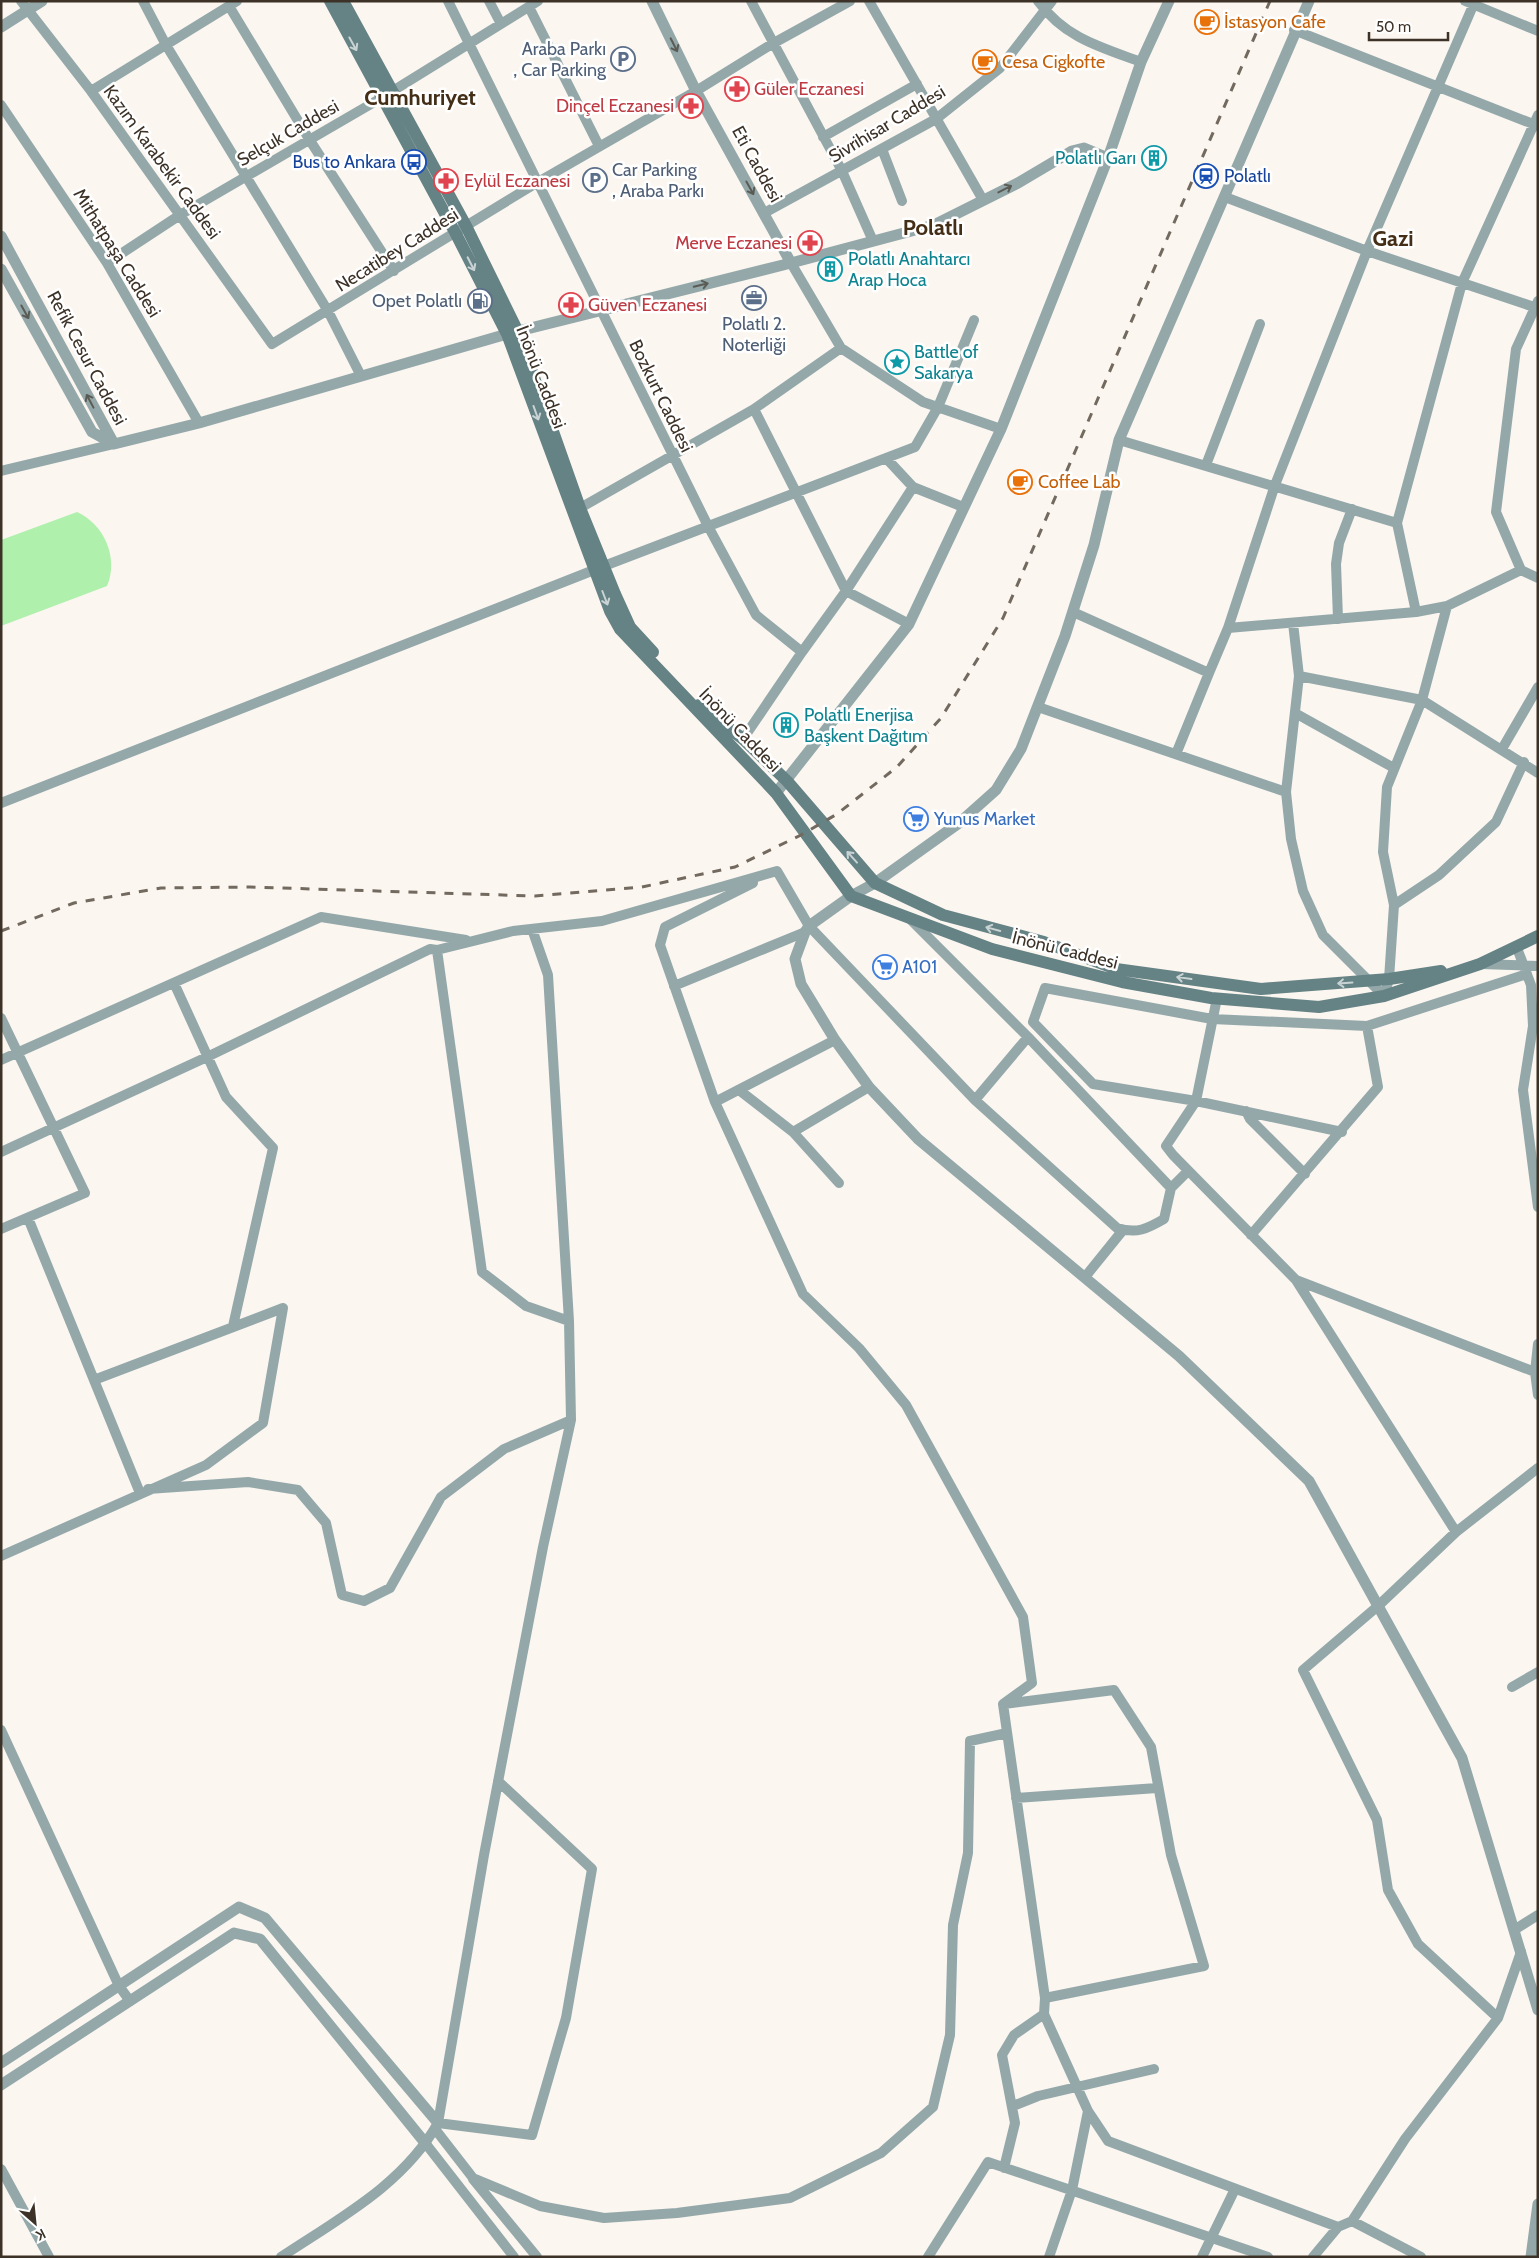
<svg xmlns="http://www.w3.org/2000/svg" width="1539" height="2258" viewBox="0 0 1539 2258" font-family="Cabin,sans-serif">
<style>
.green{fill:#b0f0ad}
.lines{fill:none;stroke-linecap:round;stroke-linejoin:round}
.minor{stroke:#94a8aa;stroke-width:10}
.tertiary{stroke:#94a8aa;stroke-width:11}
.secondary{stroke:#658285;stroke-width:12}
.rail{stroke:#72695f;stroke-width:3;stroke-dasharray:9 9;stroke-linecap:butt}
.oneway{stroke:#c9d3d4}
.oneway2{stroke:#5b5b55}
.labels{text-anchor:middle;stroke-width:5;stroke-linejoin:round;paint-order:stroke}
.food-label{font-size:18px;fill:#c56008;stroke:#fff;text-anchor:start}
.service-label{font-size:18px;fill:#4e5e75;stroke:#fff;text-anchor:end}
.health-label{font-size:18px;fill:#be3a42;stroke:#fff;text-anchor:start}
.street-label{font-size:18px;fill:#3d3227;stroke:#fff}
.culture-label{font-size:18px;fill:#0d838f;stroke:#fff;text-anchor:start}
.transit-label{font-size:18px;fill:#164399;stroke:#fff;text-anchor:end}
.shop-label{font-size:18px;fill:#366cbe;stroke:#fff;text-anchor:start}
.district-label{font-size:22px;font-weight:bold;fill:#442e16;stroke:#fff}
</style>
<rect width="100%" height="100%" fill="#fbf6f0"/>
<path class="green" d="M77,512c27,12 42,46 30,74l-106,40v-86z"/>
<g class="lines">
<path class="minor" d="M21,1l70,90 181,253 266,-162 158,-91 76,-47 78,-43
M143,1l23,44 162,266 33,65
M448,1l260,525 48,89 46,37
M489,1l12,23
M751,1l91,170 31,70
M869,1l114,199
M1038,1c27,37 62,46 103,61
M1465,1l73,30
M229,6l80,133 85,132
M529,7l70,139
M1294,30l244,96
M91,91l146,-90
M1,105l106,158 92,160
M823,137l94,-53
M882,149l20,52
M1225,197l142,54 167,56
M764,213l172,-94 64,-51 52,-67
M107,263l73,-48 203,-118 155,-96
M791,263l50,85 82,54 78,27
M754,409l92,182 63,33
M1119,440l278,83
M886,458l27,29 50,20
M1206,465l54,-141
M1,471l113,-27
M580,508l174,-99 87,-61
M604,566l311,-119 23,-40 36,-87
M1521,570l-25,-58 20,-163 22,-48
M1073,612l136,61 19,-45 188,-16 31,-6 74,-36 17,8
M1416,612l-19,-89 65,-240 76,-168
M1338,619l-2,-55 3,-21 13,-34
M1293,623l6,53 -13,116 5,47 12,52 20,44 61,61 5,-17 5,-74 -11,-53 4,-65 35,-87 25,-94
M1228,628l47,-143 92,-234 108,-250
M1299,676l123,24 116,73
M1038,707l248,85
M1295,713l99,55
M743,739l59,-87 44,-61 67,-104
M1502,749l36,-62
M1176,754l33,-81
M1,803l593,-233
M753,883l-88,44 -5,18 55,157 88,192 56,54 47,57 117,212 9,66 -29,21 42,294 -1,16 44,97 20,30 230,86
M1394,905l45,-30 57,-53 28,-60
M1517,948l14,37 2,41 -10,64 15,117
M437,950l45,322 44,34 43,15
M1481,964l57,2
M174,983l52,114 47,51 -40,178
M674,986l131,-54
M1217,998l-21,103 -30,45 7,9 123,125 239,92
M1,1018l84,175 -84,36
M1,1060l320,-143 145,23
M739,1090l54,42 46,51
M975,1100l53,-63
M715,1102l120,-62
M1246,1111l4,8 55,55
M793,1132l76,-45
M1342,1132l-146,-31 -103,-17 -60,-62 12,-34 167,31 155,7 160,-52
M1,1152l206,-95 223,-108 7,1 76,-19 89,-10 175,-50 32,55 166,174 142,128c20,6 30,1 47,-9l7,-31 -143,-151 -118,-118
M1171,1188l17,-17
M28,1218l112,275
M1251,1235l127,-148 -11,-61
M1085,1277l38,-47
M1296,1280l160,252
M1538,1344l-3,28 3,23
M148,1489l100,-7 50,8 28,33 16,72 22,6 26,-13 51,-91 63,-48 67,-29 -2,-99 -21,-346 -16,-46
M1,1556l205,-91 57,-42 20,-115 -189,72
M1512,1687l26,-15
M1004,1704l110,-14 37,57 20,108 33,111 -159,32
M1,1730l118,256 11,15
M1016,1798l141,-10
M1514,1930l24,-15
M1498,2018l-80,-74 -30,-54 -11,-70 -74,-150 75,-64 78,-74 82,-64
M1013,2106l25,-10 116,-27
M438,2123l94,12 34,-117 26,-149 -94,-88
M435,2129l38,49 67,28 64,12 73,-5 113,-15 91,-45 52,-46 17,-72 3,-110 15,-72 2,-112 37,-8
M426,2144l88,113
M1004,2168l11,-45 -13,-68 12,-20 30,-21
M1,2169l48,88
M473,2179l64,78
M1352,2221l69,36
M281,2257c57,-38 122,-72 157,-134l46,-268 59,-308 28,-127
M928,2257l60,-95 280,95
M1049,2257l23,-67 16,-79
M1202,2257l33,-68
M1313,2257l25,-30 14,-6 53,-82 93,-121 23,-66"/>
<path class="tertiary" d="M652,1l44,90 95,172
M1309,1l-190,439 -25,105 -29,91 -44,113 -25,41 -37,33 -84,60 -24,13 -42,30 -4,6 -10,27 6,25 34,56 34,47 49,52 261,217 130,125 153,277 76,252
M1,27l41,-26
M1,236l113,208
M1,269l91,163 20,11
M114,444l85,-21 308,-89 284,-71 143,-38 84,-42 54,-32 12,-3 24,10
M776,793l133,-169 92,-195 107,-271 33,-96 28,-61
M1,2063l238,-156 26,11 173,205
M1,2085l233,-152 26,6 166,205
M1531,2257l7,-53"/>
<path class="secondary" d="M330,1l126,233 51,100 103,277 10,18 156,164 75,103 141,53 130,33 89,16 108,9 65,-11 96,-32 58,-28
M343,1l123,225 52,106 62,176 35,86 15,33 23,25
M699,705l44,34 44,42 88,102 68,32 101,27 72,27 145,20 128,-10 52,-8"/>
<path class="rail" d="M1,931l73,-28 87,-15 89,-1 285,9 107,-9 93,-20 66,-32 36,-21 60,-47 44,-49 62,-100 267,-617"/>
</g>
<defs><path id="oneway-shaft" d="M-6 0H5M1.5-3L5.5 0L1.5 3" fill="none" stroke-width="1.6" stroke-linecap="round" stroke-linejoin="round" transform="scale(1.25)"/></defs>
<g class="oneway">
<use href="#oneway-shaft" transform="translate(353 44) rotate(61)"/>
<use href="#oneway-shaft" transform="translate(471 264) rotate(63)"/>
<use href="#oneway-shaft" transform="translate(536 413) rotate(70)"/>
<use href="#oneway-shaft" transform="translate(605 598) rotate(69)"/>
<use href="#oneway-shaft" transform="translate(852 857) rotate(-132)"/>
<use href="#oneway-shaft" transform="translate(993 929) rotate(-165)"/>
<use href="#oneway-shaft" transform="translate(1184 978) rotate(-172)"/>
<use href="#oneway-shaft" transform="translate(1345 983) rotate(176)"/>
</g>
<g class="oneway2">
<use href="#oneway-shaft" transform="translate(674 45) rotate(63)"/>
<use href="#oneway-shaft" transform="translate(750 188) rotate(61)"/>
<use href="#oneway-shaft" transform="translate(1005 189) rotate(-27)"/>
<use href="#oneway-shaft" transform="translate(701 285) rotate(-14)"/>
<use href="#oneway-shaft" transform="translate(25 312) rotate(61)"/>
<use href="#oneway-shaft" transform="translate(90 401) rotate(-118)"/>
</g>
<defs>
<symbol id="cafe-ring" viewBox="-11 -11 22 22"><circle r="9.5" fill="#fff" stroke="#e8710a" stroke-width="1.5"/><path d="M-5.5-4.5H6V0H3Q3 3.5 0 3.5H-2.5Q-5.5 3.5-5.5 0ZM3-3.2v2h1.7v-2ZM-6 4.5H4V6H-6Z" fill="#e8710a"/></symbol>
<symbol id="parking-ring" viewBox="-11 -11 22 22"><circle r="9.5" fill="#fff" stroke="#5c6f8a" stroke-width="1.5"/><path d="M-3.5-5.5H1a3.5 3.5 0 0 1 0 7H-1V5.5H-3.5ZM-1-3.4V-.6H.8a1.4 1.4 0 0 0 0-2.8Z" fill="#5c6f8a"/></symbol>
<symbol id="pharmacy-ring" viewBox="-11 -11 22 22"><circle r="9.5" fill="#fff" stroke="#e0444e" stroke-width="1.5"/><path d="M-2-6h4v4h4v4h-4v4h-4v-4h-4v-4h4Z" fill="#e0444e"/></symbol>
<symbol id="building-ring" viewBox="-11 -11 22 22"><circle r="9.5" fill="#fff" stroke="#0f9aa8" stroke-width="1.5"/><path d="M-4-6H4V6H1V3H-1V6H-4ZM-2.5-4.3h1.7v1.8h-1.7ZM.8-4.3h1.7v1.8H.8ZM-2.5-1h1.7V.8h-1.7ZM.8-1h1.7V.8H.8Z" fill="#0f9aa8"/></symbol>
<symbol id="bus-ring" viewBox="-11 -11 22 22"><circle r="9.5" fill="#fff" stroke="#1a4fb4" stroke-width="1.5"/><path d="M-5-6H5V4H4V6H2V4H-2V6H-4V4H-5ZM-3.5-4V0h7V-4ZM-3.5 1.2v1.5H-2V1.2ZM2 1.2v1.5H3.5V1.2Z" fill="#1a4fb4"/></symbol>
<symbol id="station-ring" viewBox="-11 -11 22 22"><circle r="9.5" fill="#fff" stroke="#1a4fb4" stroke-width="1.5"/><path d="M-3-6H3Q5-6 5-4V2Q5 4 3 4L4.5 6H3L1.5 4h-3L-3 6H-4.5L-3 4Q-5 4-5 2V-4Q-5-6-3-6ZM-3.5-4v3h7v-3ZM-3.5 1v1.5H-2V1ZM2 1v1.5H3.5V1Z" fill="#1a4fb4"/></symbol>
<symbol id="office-ring" viewBox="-11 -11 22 22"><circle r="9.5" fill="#fff" stroke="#5c6f8a" stroke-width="1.5"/><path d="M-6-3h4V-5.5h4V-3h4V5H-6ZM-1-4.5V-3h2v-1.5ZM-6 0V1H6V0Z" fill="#5c6f8a"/></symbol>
<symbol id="fuel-ring" viewBox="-11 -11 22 22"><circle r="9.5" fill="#fff" stroke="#5c6f8a" stroke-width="1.5"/><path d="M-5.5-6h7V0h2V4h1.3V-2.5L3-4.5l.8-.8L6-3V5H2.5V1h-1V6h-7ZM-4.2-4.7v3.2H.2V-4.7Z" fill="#5c6f8a"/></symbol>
<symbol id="sight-ring" viewBox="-11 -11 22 22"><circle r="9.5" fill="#fff" stroke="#0f9aa8" stroke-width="1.5"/><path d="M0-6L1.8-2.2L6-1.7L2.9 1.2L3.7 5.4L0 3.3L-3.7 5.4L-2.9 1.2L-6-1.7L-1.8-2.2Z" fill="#0f9aa8"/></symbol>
<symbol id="supermarket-ring" viewBox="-11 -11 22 22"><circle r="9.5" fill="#fff" stroke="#3f7fe0" stroke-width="1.5"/><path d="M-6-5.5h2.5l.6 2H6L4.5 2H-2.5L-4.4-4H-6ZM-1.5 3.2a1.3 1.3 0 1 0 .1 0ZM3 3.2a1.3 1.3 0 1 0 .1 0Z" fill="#3f7fe0"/></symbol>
</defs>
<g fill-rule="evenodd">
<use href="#cafe-ring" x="1193" y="8" width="28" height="28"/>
<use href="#parking-ring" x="609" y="45" width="28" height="28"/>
<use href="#cafe-ring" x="971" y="48" width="28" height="28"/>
<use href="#pharmacy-ring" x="723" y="75" width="28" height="28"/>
<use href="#pharmacy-ring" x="677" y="92" width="28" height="28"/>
<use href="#building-ring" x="1140" y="144" width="28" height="28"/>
<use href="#bus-ring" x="400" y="148" width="28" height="28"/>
<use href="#station-ring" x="1192" y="162" width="28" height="28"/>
<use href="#parking-ring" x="581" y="166" width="28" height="28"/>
<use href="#pharmacy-ring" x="432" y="167" width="28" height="28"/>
<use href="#pharmacy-ring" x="796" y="229" width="28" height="28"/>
<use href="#building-ring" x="816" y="255" width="28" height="28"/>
<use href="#office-ring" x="740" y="284" width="28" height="28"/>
<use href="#fuel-ring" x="466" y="287" width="28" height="28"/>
<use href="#pharmacy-ring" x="557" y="291" width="28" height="28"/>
<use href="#sight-ring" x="883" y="348" width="28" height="28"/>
<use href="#cafe-ring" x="1006" y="468" width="28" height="28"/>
<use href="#building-ring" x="772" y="711" width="28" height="28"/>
<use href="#supermarket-ring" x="902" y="805" width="28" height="28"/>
<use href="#supermarket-ring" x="871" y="953" width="28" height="28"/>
</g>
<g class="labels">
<g class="food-label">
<text x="1224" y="28">İstasyon Cafe</text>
<text x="1002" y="68">Cesa Cigkofte</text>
<text x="1038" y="488">Coffee Lab</text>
</g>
<g class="service-label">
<text x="606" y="55">Araba Parkı<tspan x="606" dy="21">, Car Parking</tspan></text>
<text x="612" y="176" text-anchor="start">Car Parking<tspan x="612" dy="21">, Araba Parkı</tspan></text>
<text x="462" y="307">Opet Polatlı</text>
<text x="754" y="330" text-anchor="middle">Polatlı 2.<tspan x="754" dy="21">Noterliği</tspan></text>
</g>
<g class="health-label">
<text x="754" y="95">Güler Eczanesi</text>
<text x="674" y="112" text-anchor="end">Dinçel Eczanesi</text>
<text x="464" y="187">Eylül Eczanesi</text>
<text x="792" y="249" text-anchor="end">Merve Eczanesi</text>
<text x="588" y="311">Güven Eczanesi</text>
</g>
<g class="street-label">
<text transform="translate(887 124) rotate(-31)" y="6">Sivrihisar Caddesi</text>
<text transform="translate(288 133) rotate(-30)" y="6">Selçuk Caddesi</text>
<text transform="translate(162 162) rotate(54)" y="6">Kazım Karabekir Caddesi</text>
<text transform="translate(757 164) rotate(61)" y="6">Eti Caddesi</text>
<text transform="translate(397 250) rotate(-32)" y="6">Necatibey Caddesi</text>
<text transform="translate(117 253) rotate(58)" y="6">Mithatpaşa Caddesi</text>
<text transform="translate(87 358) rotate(62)" y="6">Refik Cesur Caddesi</text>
<text transform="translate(541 377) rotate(69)" y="6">İnönü Caddesi</text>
<text transform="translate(661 396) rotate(64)" y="6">Bozkurt Caddesi</text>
<text transform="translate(740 730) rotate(46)" y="6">İnönü Caddesi</text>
<text transform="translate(1065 950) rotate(14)" y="6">İnönü Caddesi</text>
</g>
<g class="culture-label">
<text x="1136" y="164" text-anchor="end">Polatlı Garı</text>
<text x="848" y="265">Polatlı Anahtarcı<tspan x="848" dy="21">Arap Hoca</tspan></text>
<text x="914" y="358">Battle of<tspan x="914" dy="21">Sakarya</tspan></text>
<text x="804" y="721">Polatlı Enerjisa<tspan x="804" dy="21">Başkent Dağıtım</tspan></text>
</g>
<g class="transit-label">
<text x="396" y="168">Bus to Ankara</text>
<text x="1224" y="182" text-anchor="start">Polatlı</text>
</g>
<g class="shop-label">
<text x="934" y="825">Yunus Market</text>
<text x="902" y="973">A101</text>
</g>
<g class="district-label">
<text x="420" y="105">Cumhuriyet</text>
<text x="933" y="235">Polatlı</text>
<text x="1393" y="246">Gazi</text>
</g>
</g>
<rect width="1539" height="2258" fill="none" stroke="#3d3227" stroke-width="5"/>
<g transform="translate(35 2223) rotate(153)" stroke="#ffffff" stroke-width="4" paint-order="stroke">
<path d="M0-4L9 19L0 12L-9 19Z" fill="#3d3227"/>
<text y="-8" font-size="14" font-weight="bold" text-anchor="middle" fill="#3d3227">K</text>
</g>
<path d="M1369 32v8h79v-8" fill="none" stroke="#3d3227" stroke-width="2.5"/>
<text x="1376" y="32" font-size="15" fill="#3d3227" stroke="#ffffff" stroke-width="4" paint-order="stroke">50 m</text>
</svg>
